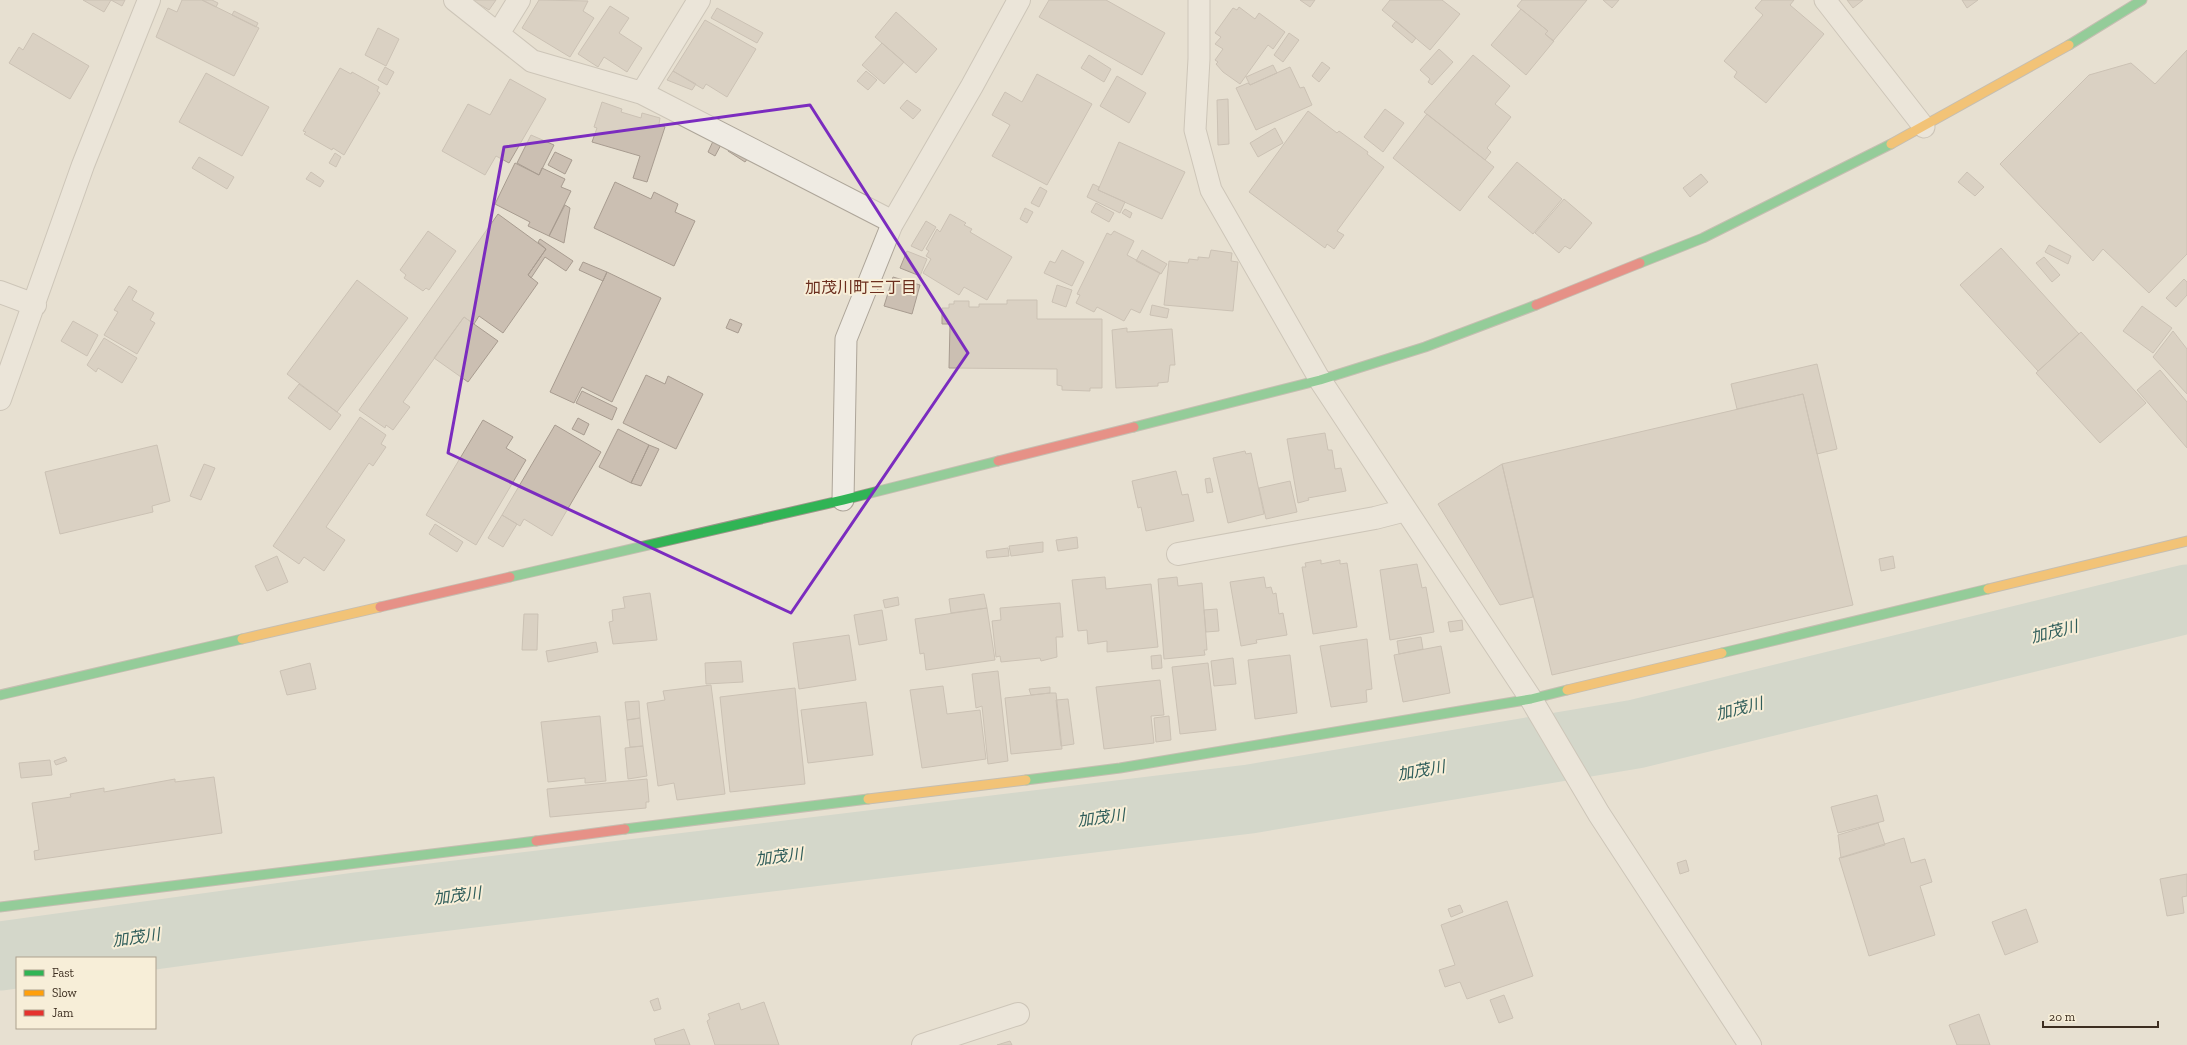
<svg xmlns="http://www.w3.org/2000/svg" width="2187" height="1045" viewBox="0 0 2187 1045" font-family="'Zilla Slab','Noto Sans JP',serif">
<style>
.lines{fill:none;stroke-linecap:round;stroke-linejoin:round}
.river{stroke:#bcccc2;stroke-width:69}
.building{fill:#cbbfb2;stroke:#a89c90}
.lane-casing{stroke:#ada599;stroke-width:23}
.street-casing{stroke:#ada599;stroke-width:24}
.fast-casing{stroke:#9c958a;stroke-width:11}
.slow-casing{stroke:#9c958a;stroke-width:11}
.jam-casing{stroke:#9c958a;stroke-width:11}
.lane{stroke:#efebe3;stroke-width:21}
.street{stroke:#efebe3;stroke-width:22}
.fast{stroke:#30b455;stroke-width:9}
.slow{stroke:#ff9f0a;stroke-width:9}
.jam{stroke:#e5322d;stroke-width:9}
.marked{fill:none;stroke:#7b2cbf;stroke-width:3;stroke-linejoin:round}
.labels{text-anchor:middle;stroke-width:4;stroke-linejoin:round;paint-order:stroke}
.neighbourhood-label{font-size:16px;fill:#6b2e1e;stroke:#f7eed8}
.water-label{font-size:16px;font-style:italic;fill:#2f5d5a;stroke:#f7eed8}
</style>
<rect width="100%" height="100%" fill="#e7e0d1"/>
<g class="lines">
<path class="river" d="M0,956l357,-49 893,-108 386,-65 551,-135"/>
</g>
<path class="building" d="M83,0h28l-7,12z
M111,0h14l-3,6z
M182,0h20l57,28 -25,48 -78,-39 12,-29 9,4z
M202,0h10l6,3 -2,4z
M472,0h24l-7,10z
M539,0l49,1 -5,10 11,7 -24,39 -48,-29z
M1049,0h57l59,33 -23,42 -103,-58z
M1300,0h15l-5,7z
M1390,0h52l18,14 -30,36 -48,-40z
M1522,0h65l-34,41 -8,-7 3,-3 -31,-25z
M1603,0h16l-7,8z
M1762,0h32l-4,5 34,29 -58,69 -32,-26 3,-5 -13,-11 39,-46 -8,-7z
M1847,0h16l-10,8z
M1962,0h16l-11,8z
M610,6l19,12 -10,15 23,15 -15,24 -23,-15 -6,10 -20,-13z
M1239,7l16,12 4,-6 26,19 -12,17 -5,-4 -28,39 -17,-12 -7,-8 2,-2 -3,-2 8,-11 -8,-5 6,-7 -6,-4 18,-25 4,2z
M717,8l46,25 -6,10 -46,-25z
M1521,9l27,22 -3,3 9,7 -28,34 -35,-30z
M234,11l24,12 -2,4 -24,-12z
M896,12l41,37 -21,24 -41,-36z
M705,20l51,29 -29,48 -21,-13 -3,5 -30,-18z
M1396,21l20,17 -4,5 -20,-17z
M378,28l21,11 -13,27 -21,-11z
M33,33l56,33 -19,33 -61,-36 10,-16 4,3z
M1289,33l10,7 -16,22 -9,-7z
M882,43l22,19 -20,22 -22,-19z
M1439,49l14,13 -21,23 -4,-3 2,-3 -10,-9z
M2187,50v204l-38,39 -46,-44 -10,12 -93,-97 89,-89 42,-12 24,21z
M1089,55l22,14 -7,13 -23,-14z
M1473,55l37,31 -15,18 16,13 -24,31 4,4 -6,8 -61,-48z
M1322,62l8,6 -11,14 -7,-6z
M1273,65l4,8 -27,12 -4,-8z
M385,67l9,5 -7,13 -9,-5z
M1290,67l10,21 4,-1 8,18 -56,25 -20,-42 12,-5 2,2z
M340,68l11,6 1,-2 27,15 -2,4 3,2 -36,62 -11,-7 -1,2 -28,-16 2,-2 -3,-1z
M673,71l23,13 -4,6 -25,-10z
M866,71l11,9 -9,10 -11,-9z
M206,73l63,34 -27,49 -63,-34z
M1037,74l55,30 -45,81 -55,-29 18,-31 -18,-10 13,-23 17,10z
M1117,76l29,17 -17,30 -29,-17z
M510,79l36,20 -37,64 -13,-7 -11,19 -43,-24 26,-47 22,11z
M1228,99l1,45 -11,1 -1,-45z
M907,100l14,10 -8,9 -13,-11z
M602,102l20,7 -1,3 20,6 1,-5 18,5 -1,6 6,3 -18,55 -14,-4 7,-22 -48,-14 5,-14 -3,-1z
M1385,109l19,14 -21,29 -19,-15z
M1308,111l29,22 2,-2 29,21 -1,2 17,13 -47,64 7,4 -10,14 -7,-5 -2,4 -76,-56z
M1427,114l67,53 -34,44 -67,-53z
M1275,128l8,15 -25,14 -8,-14z
M531,135l23,10 -15,30 -22,-12z
M715,137l8,4 -8,15 -7,-4z
M734,142l17,12 -6,8 -17,-11z
M1119,142l66,30 -23,47 -64,-29z
M555,152l17,8 -7,14 -17,-9z
M335,153l6,4 -5,10 -7,-4z
M199,157l35,20 -7,12 -35,-21z
M1517,162l45,37 -29,35 -45,-37z
M515,163l24,12 3,-7 23,11 -4,8 10,4 -22,45 -21,-10 2,-4 -35,-18z
M311,172l13,9 -4,6 -14,-8z
M1967,172l17,15 -9,9 -17,-14z
M1701,174l7,8 -18,15 -7,-9z
M615,182l36,17 3,-7 24,12 -3,8 20,9 -21,45 -80,-38z
M1093,184l6,3 -1,3 27,12 -5,11 -33,-16z
M1040,187l7,4 -8,16 -8,-4z
M1564,199l28,24 -22,26 -5,-3 -6,7 -24,-20z
M1096,203l18,10 -5,9 -18,-10z
M565,205l5,3 -6,35 -15,-7z
M1025,208l8,4 -6,11 -7,-4z
M1125,209l7,4 -2,5 -8,-5z
M498,214l48,35 -18,26 10,8 -35,50 -24,-17 -5,8 -10,-7 -61,85 7,5 -17,23 -7,-5 -1,3 -26,-18z
M950,214l16,9 -2,2 8,4 -2,3 42,25 -25,43 -23,-13 -5,8 -36,-22 8,-14 -5,-3 3,-5 -3,-2 11,-20 3,3z
M926,221l10,6 -14,24 -11,-5z
M428,231l28,20 -27,39 -3,-2 -3,3 -19,-13 2,-3 -6,-5z
M1114,231l20,10 -7,14 33,18 -20,40 -9,-4 -7,12 -27,-14 -3,5 -18,-9 4,-8 -3,-1 30,-61 4,2z
M540,239l33,22 -7,10 -21,-14 -14,21 -3,-3 18,-26 -8,-7z
M2049,245l22,11 -3,8 -23,-12z
M2001,248l78,86 -41,37 -78,-86z
M1062,250l22,12 -12,24 -28,-13 6,-12 5,2z
M1142,250l25,14 -6,10 -25,-13z
M1211,250l21,3 -1,8 7,1 -5,49 -69,-6 5,-44 19,2 1,-4 9,1v-3l11,1z
M907,251l20,8 -7,17 -20,-8z
M2044,257l16,18 -8,7 -16,-19z
M583,262l24,10 -4,9 -24,-11z
M607,272l54,26 -49,104 -30,-15 -8,16 -24,-11z
M893,277l27,8 -8,29 -28,-8z
M2184,279l3,3v13l-11,12 -10,-9z
M357,280l51,38 -71,94 -50,-38z
M1057,285l15,5 -6,17 -14,-5z
M129,286l8,5 -5,9 22,13 -4,7 5,3 -18,31 -33,-19 14,-23 -4,-2z
M1007,300h30v19h65v69h-12v3l-28,-1v-4l-5,-1v-16l-108,-1 1,-44h-8v-16h7v-4h5v-3h15v6h10v-3h28z
M1152,305l17,4 -2,9 -17,-3z
M2142,306l30,22 -19,25 -30,-22z
M464,317l34,24 -30,41 -34,-24z
M730,319l12,5 -4,9 -12,-5z
M73,321l25,14 -11,21 -26,-15z
M1127,328v4l45,-3 3,36h-5l-2,17 -10,1v3l-42,2 -4,-58z
M2173,331l14,18v45l-34,-37z
M2081,332l65,71 -46,40 -64,-70z
M104,338l33,20 -15,25 -24,-15 -2,4 -9,-7z
M1817,364l20,85 -20,5 -14,-60 -66,15 -6,-25z
M2160,370l27,32v46l-50,-58z
M646,375l19,9 3,-8 35,18 -27,55 -53,-26z
M299,384l42,31 -11,15 -42,-32z
M582,391l35,17 -5,12 -36,-17z
M1803,394l50,211 -301,70 -50,-211z
M360,417l26,18 -5,9 5,3 -13,19 -4,-3 -43,64 19,13 -21,31 -20,-14 -5,7 -26,-18z
M578,418l11,6 -5,11 -12,-6z
M483,420l30,17 -7,11 20,12 -50,85 -50,-30z
M555,425l46,27 -49,84 -28,-17 -4,7 -18,-11z
M618,429l31,16 -18,38 -32,-16z
M1325,433l3,17h4l3,19 6,-1 5,23 -38,7 1,2 -11,3 -11,-64z
M157,445l13,56 -18,5 1,6 -93,22 -15,-62z
M649,445l10,4 -18,37 -10,-3z
M1245,451l1,3 5,-1 13,61 -36,9 -15,-65z
M204,464l11,4 -14,32 -11,-4z
M1502,464l31,133 -33,8 -62,-101z
M1176,471l6,24 6,-1 6,27 -48,10 -5,-24 -3,1 -6,-27z
M1210,478l3,14 -6,1 -2,-14z
M1290,481l7,31 -31,7 -7,-31z
M502,515l15,9 -14,23 -15,-9z
M435,524l28,18 -6,10 -28,-18z
M1077,537l1,11 -20,3 -2,-11z
M1043,542v10l-32,4 -2,-10z
M1008,548l1,8 -22,2 -1,-7z
M277,556l11,26 -21,9 -12,-25z
M1893,556l2,12 -14,3 -2,-12z
M1321,560v4l19,-4v4l7,-1 10,64 -44,7 -11,-67h4l-1,-4z
M1417,564l5,24 4,-1 8,45 -44,8 -10,-70z
M1105,577l1,12 45,-5 7,63 -51,5v-11l-19,3 -1,-14 -9,1 -6,-51z
M1177,577l1,9 24,-3 5,67h-3l1,5 -41,4 -6,-80z
M1264,577l2,11 5,-1 2,7 3,-1 3,21 4,-1 4,22 -31,5 1,3 -16,3 -11,-64z
M650,593l7,47 -44,4 -4,-22 4,-1 -1,-11 13,-2 -2,-11z
M984,594l3,14 -36,5 -2,-14z
M898,597l1,8 -14,3 -2,-8z
M1060,603l3,34h-7l1,20 -16,4 -1,-3 -39,4 -1,-6 -4,1 -4,-36 9,-1 -1,-12z
M987,608l8,52 -69,10 -2,-17 -4,1 -5,-35z
M1217,609l2,22 -13,1 -2,-22z
M882,610l5,30 -28,5 -5,-30z
M524,614h14l-1,36h-15z
M1462,620l1,10 -13,2 -2,-10z
M849,635l7,45 -57,9 -6,-46z
M1421,637l2,12 -24,5 -2,-13z
M1367,639l5,50 -6,1 1,12 -36,5 -11,-61z
M596,642l2,10 -50,10 -2,-11z
M1441,646l9,47 -47,9 -9,-47z
M1161,655l1,13 -10,1 -1,-13z
M1290,655l7,58 -42,6 -7,-59z
M1233,658l3,26 -22,2 -3,-25z
M741,661l2,21 -37,2 -1,-21z
M310,663l6,26 -29,6 -7,-24z
M1208,663l8,67 -36,4 -8,-67z
M998,671l10,90 -20,3 -6,-58 -6,2 -4,-34z
M1160,680l4,35 -13,1 3,27 -50,6 -8,-62z
M711,685l14,109 -48,6 -3,-17 -16,3 -11,-83 18,-3 -2,-9z
M943,686l4,28 33,-4 6,49 -64,9 -12,-78z
M1050,687v6l-19,2 -2,-6z
M795,688l10,96 -75,8 -10,-95z
M1050,693h6l6,56 -51,5 -6,-56z
M1068,699l6,45 -13,2 -5,-46z
M639,701l1,17 -13,2 -2,-18z
M866,702l7,53 -65,8 -7,-53z
M600,716l6,65 -21,2v-5l-37,4 -7,-60z
M1169,716l2,24 -15,2 -2,-24z
M640,718l3,28 -13,1 -3,-27z
M643,746l4,30 -19,3 -3,-31z
M65,757l2,4 -11,4 -2,-4z
M50,760l2,15 -31,3 -2,-15z
M214,777l8,56 -187,27 -1,-9 5,-1 -7,-47 39,-6 -1,-3 34,-6v4l71,-13v3z
M647,779l2,23h-3v6l-96,9 -3,-28z
M1877,795l7,26 -46,12 -7,-26z
M1878,823l7,22 -44,13 -3,-23z
M1904,838l7,25 14,-4 7,23 -12,4 15,49 -66,21 -30,-98z
M1686,860l3,11 -9,3 -3,-11z
M2187,874v22l-5,1 2,16 -17,3 -7,-37z
M1507,901l26,75 -66,23 -7,-17 -15,5 -6,-17 16,-5 -14,-40z
M1460,905l3,7 -12,5 -3,-8z
M2026,909l12,33 -33,13 -13,-33z
M1504,995l9,23 -14,5 -9,-23z
M658,998l3,11 -7,2 -4,-10z
M764,1002l15,43h-64l-8,-24 3,-2 -2,-5 31,-11 2,7z
M1979,1014l11,31h-33l-8,-20z
M684,1029l6,16h-34l-2,-6z
M1010,1041l2,4h-15z"/>
<g class="lines">
<defs>
<path id="lane" d="M1199,0v59l-4,71 16,60 109,190
M1825,0l99,127
M843,500l3,-161 47,-117"/>
<path id="street" d="M455,0l77,61 110,32 251,129 79,-136 47,-86
M498,34l21,-34
M642,93l57,-93
M0,292l35,13
M1320,380l211,319 68,115 151,231
M0,399l83,-234 66,-165
M1178,554l197,-36 31,-8
M923,1045l95,-31"/>
<path id="fast" d="M2069,45l73,-45
M1640,263l63,-25 188,-94
M1134,427l186,-47 105,-33 111,-42
M510,577l333,-77 155,-39
M1722,653l266,-64
M0,695l242,-56
M1026,780l94,-12 411,-69 36,-9
M625,829l243,-30
M0,907l536,-66"/>
<path id="slow" d="M1891,144l178,-99
M1988,589l199,-48
M242,639l138,-32
M1567,690l155,-37
M868,799l158,-19"/>
<path id="jam" d="M1536,305l104,-42
M998,461l136,-34
M380,607l130,-30
M536,841l89,-12"/>
</defs>
<use href="#lane" class="lane-casing"/>
<use href="#street" class="street-casing"/>
<use href="#fast" class="fast-casing"/>
<use href="#slow" class="slow-casing"/>
<use href="#jam" class="jam-casing"/>
<use href="#lane" class="lane"/>
<use href="#street" class="street"/>
<use href="#fast" class="fast"/>
<use href="#slow" class="slow"/>
<use href="#jam" class="jam"/>
</g>
<path d="M0 0H2187V1045H0ZM810,105l158,248 -177,260 -343,-160 56,-306z" fill="#e7e0d1" fill-opacity=".55" fill-rule="evenodd"/>
<path class="marked" d="M810,105l158,248 -177,260 -343,-160 56,-306z"/>
<g class="labels">
<g class="neighbourhood-label">
<text x="861" y="293">加茂川町三丁目</text>
</g>
<g class="water-label">
<text transform="translate(2054 631) rotate(-14)" y="6">加茂川</text>
<text transform="translate(1739 708) rotate(-14)" y="6">加茂川</text>
<text transform="translate(1421 770) rotate(-10)" y="6">加茂川</text>
<text transform="translate(1101 817) rotate(-7)" y="6">加茂川</text>
<text transform="translate(779 856) rotate(-7)" y="6">加茂川</text>
<text transform="translate(457 895) rotate(-7)" y="6">加茂川</text>
<text transform="translate(136 937) rotate(-8)" y="6">加茂川</text>
</g>
</g>
<rect x="16" y="957" width="140" height="72" fill="#f7eed8" stroke="#ada18e"/>
<rect x="24" y="970" width="20" height="6" fill="#30b455" stroke="#ada18e"/>
<text x="52" y="977" font-size="12" fill="#3d2e20">Fast</text>
<rect x="24" y="990" width="20" height="6" fill="#ff9f0a" stroke="#ada18e"/>
<text x="52" y="997" font-size="12" fill="#3d2e20">Slow</text>
<rect x="24" y="1010" width="20" height="6" fill="#e5322d" stroke="#ada18e"/>
<text x="52" y="1017" font-size="12" fill="#3d2e20">Jam</text>
<path d="M2043 1021v6h115v-6" fill="none" stroke="#3d2e20" stroke-width="2"/>
<text x="2049" y="1021" font-size="12" fill="#3d2e20" stroke="#f7eed8" stroke-width="3" paint-order="stroke">20 m</text>
</svg>
